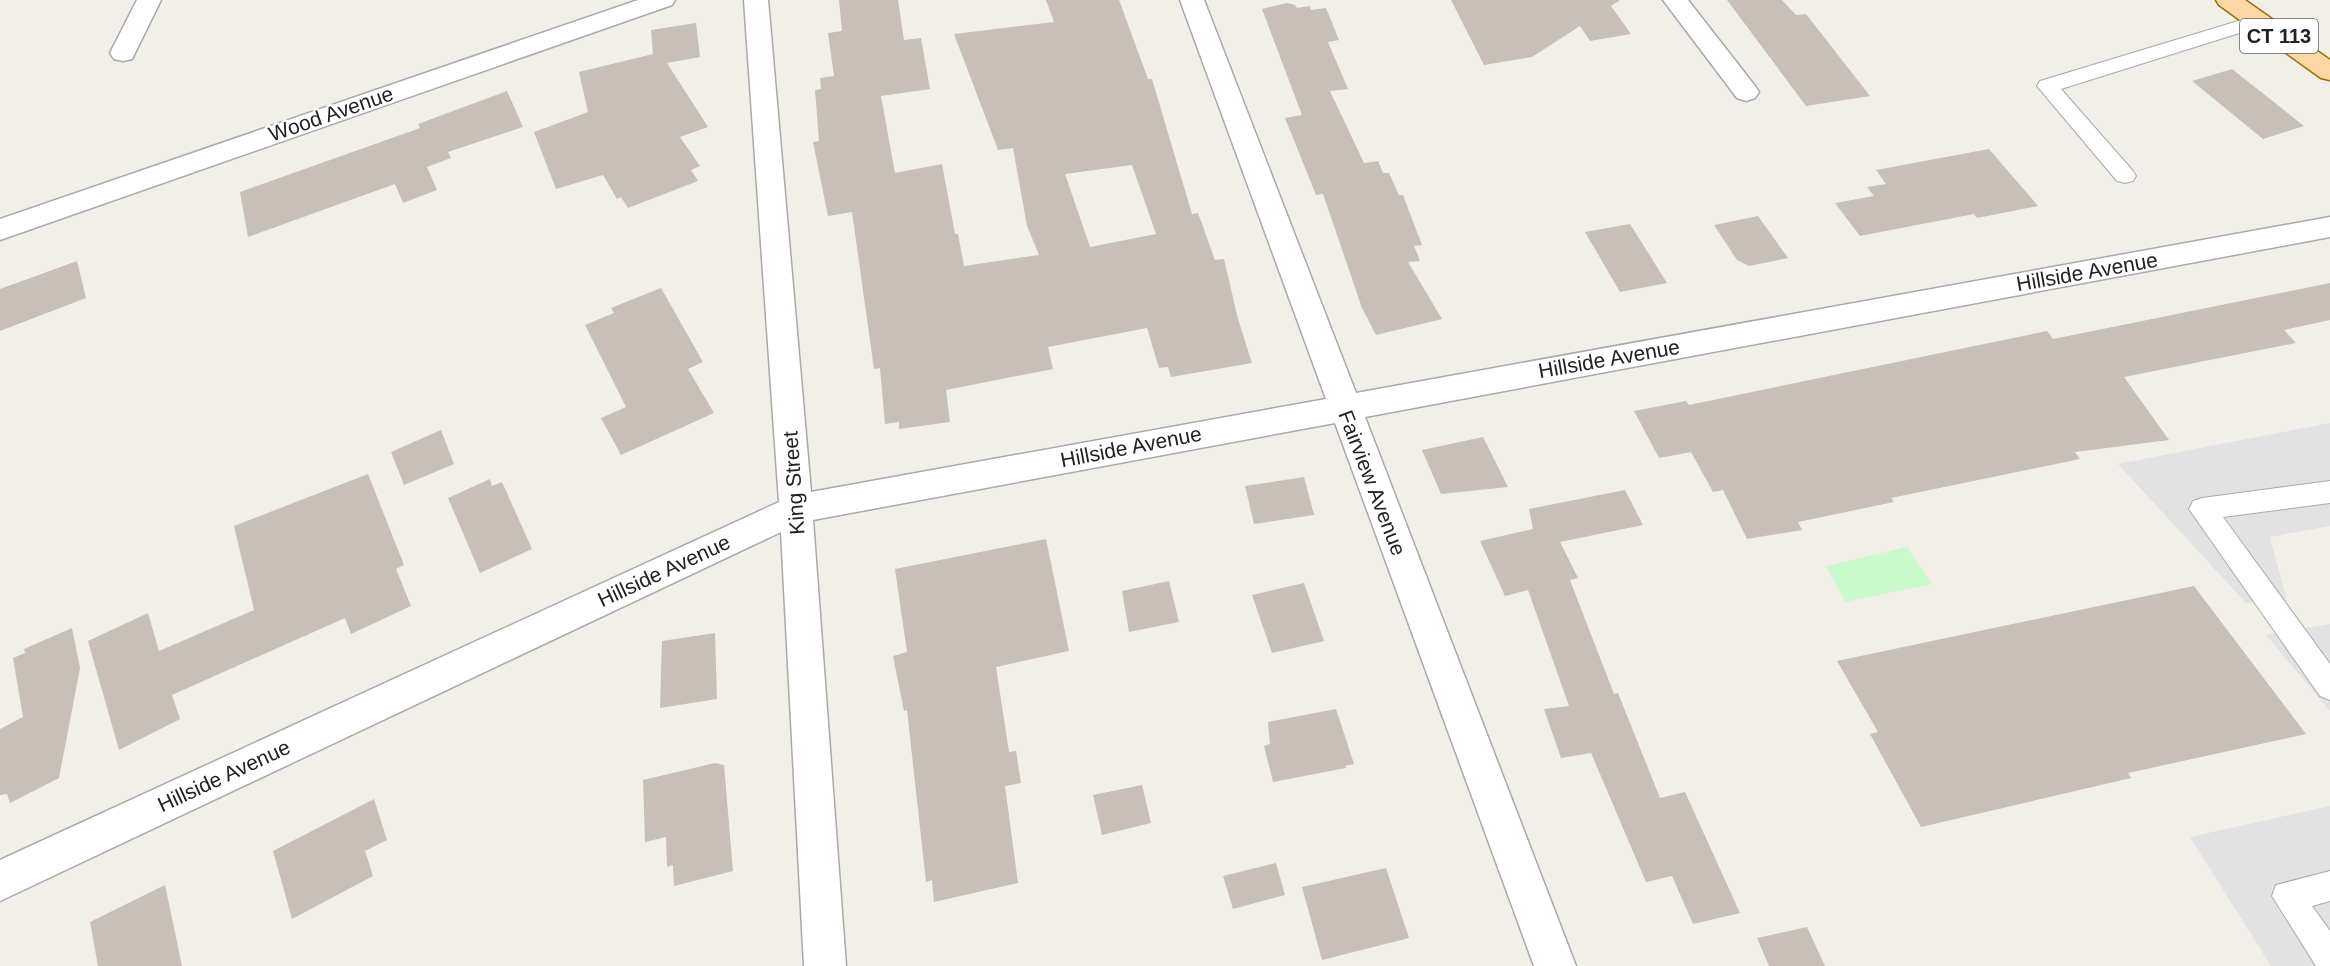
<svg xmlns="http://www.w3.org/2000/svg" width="2330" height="966" viewBox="0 0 2330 966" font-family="Helvetica,sans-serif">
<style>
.park{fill:#c8facc}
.parking{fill:#e2e2e2}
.building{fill:#c7bfb8;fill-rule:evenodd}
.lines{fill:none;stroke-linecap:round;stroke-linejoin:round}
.service-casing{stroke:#a9a9a9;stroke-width:2}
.minor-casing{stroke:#a9a9a9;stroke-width:3}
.primary-casing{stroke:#a06b00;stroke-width:3}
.service{fill:#fff;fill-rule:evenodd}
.minor{fill:#fff;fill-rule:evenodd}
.primary{fill:#fcd6a4;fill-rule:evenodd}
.labels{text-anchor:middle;stroke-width:4.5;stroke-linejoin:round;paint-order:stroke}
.shield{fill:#fff;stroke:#646464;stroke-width:1.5}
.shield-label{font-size:20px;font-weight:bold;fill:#222}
.street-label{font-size:21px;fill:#222;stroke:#fff}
</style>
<rect width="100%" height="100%" fill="#f2efe9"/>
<path class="park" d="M1907,547l25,37 -87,18 -19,-36z"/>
<path class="parking" d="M2330,423v103l-60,11 17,64 -41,2 -128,-139z
M2330,624v87l-64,-76z
M2330,806v160h-59l-81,-129z"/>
<path class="building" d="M839,0h59l6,40 17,-2 9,51 -49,7 14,77 47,-9 13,70h3l6,32 75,-11 -12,-29 -14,-78 -15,2 -44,-116 100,-12 -8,-22h73l29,79h4l40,135 6,-1 17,47 9,-1 14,60 14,44 -81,14 -3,-10 -9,1 -12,-40 -99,19 5,22 -107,21 4,32 -51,7v-7l-14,2 -5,-56 -6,1 -22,-157 -24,4 -15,-74 6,-1 -4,-51 6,-1 -1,-11 14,-2 -6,-43 14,-2zM1132,165l24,69 -66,13 -25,-73z
M1451,0h169l-9,6 20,28 -41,7 -10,-15 -48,31 -48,8z
M1727,0h55l14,15 10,-1 64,82 -64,10z
M1287,3l8,2 2,3 13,-2 1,4 15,-2 13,32 -11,2 20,47 -18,2 34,72 14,-2 5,12h6l10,22h4l19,50 -8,1 6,15 -12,1 34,57 -66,16 -14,-27 -39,-114 -7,1 -31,-77 17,-3 -40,-106z
M696,23l4,34 -33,6 41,64 -28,10 20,29 -9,4 7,11 -70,27 -7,-11 -4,2 -14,-24 -47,14 -22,-57 54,-20 -9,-40 74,-18 -2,-24z
M2232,69l72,57 -41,13 -71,-58z
M507,91l16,36 -75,25 3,6 -24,9 10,23 -34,13 -8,-19 -147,53 -8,-45 180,-64 -2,-4z
M1989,149l49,57 -61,12 -3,-4 -114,22 -25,-33 39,-7 -7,-9 19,-3 -10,-14z
M1758,216l30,42 -39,8 -12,-6 -23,-35z
M1630,224l22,35 15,24 -47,9 -35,-60z
M77,261l9,37 -86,33v-42z
M2330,283v37l-46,10 12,13 -172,34 45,63 -94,12 5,7 -189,39 3,4 -96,20 4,8 -55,9 -24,-49 -10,2 -22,-40 -32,6 -25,-47 52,-10 3,4 358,-74 6,8z
M661,288l42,74 -15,7 26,44 -93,42 -20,-37 25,-11 -41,-82 29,-12 -3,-5z
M441,430l13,34 -50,21 -13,-33z
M1483,437l25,50 -67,7 -19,-44z
M368,474l36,91 -8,4 15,37 -60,28 -6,-16 -173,77 8,24 -61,31 -31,-109 60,-28 11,38 95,-41 -20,-84z
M1304,477l10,38 -60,9 -9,-38z
M490,479l2,7 10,-4 30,67 -52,24 -32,-75z
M1625,490l18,35 -83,17 18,36 -8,2 44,114 4,-1 42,105 25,-6 55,121 -47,11 -21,-48 -26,6 -55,-129 -30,5 -17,-49 25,-3 -41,-116 -23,6 -25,-55 53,-12 -4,-20z
M1046,539l23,112 -73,16 13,85 7,-1 5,32 -16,3 13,97 -84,19 -2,-22 -6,2 -19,-172 -3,1 -11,-55 14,-4 -12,-83z
M1169,581l10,41 -50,10 -7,-41z
M1304,583l20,58 -52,12 -20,-58z
M2194,586l112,148 -178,39 3,5 -210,49 -51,-93 8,-2 -41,-71z
M72,628l8,40 -21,110 -49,25 -3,-9 -7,1v-66l23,-12 -10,-59 12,-5 -1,-4z
M715,633l2,66 -57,9 2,-67z
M1336,709l18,55 -9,2 1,2 -73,14 -9,-36 6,-2 -2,-22z
M715,763l9,2 9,106 -59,15 -1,-21 -6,2 -1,-30 -21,5 -2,-62z
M1142,785l9,38 -49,12 -9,-40z
M374,799l13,41 -22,11 8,25 -81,43 -19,-68z
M1276,863l9,32 -52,14 -10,-33z
M1386,868l23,70 -87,22 -20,-73z
M165,885l17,81h-84l-8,-44z
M1807,927l18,39h-56l-12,-28z"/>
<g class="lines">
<defs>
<path id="service" d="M2258,15l7,2 3,4 -3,4 -204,64 72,82 3,5 -3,5 -8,2 -8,-2 -80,-95 3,-5z
M2330,481v22l-107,14 107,147v36l-10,-4 -131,-187 4,-8 9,-3z
M2330,871v30l-18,5 18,25v35h-14l-44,-70 4,-11z"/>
<path id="minor" d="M137,0h24l-29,59 -9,2 -9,-2 -4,-6z
M638,0h37l-3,5 -672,235v-21z
M744,0h24l43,492 515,-93 -146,-399h24l152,393 974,-176v20l-965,180 211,549h-42l-199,-543 -522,97 33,446h-42l-23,-434 -781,369v-41l779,-358z
M1663,0h25l67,86 4,6 -4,6 -9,3 -9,-3z"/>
<path id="primary" d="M2216,0h29l85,60v20l-9,-2 -102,-73z"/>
</defs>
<use href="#service" class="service-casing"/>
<use href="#minor" class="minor-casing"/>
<use href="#primary" class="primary-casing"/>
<use href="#service" class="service"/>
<use href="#minor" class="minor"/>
<use href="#primary" class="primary"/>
</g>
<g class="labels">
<rect class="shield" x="2240" y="19" width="78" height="34" rx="4.5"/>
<g class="shield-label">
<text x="2279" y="43">CT 113</text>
</g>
<g class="street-label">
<text transform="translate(331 114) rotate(-19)" y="7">Wood Avenue</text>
<text transform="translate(2087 272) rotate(-10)" y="7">Hillside Avenue</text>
<text transform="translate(1609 359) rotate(-10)" y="7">Hillside Avenue</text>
<text transform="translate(1131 447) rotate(-11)" y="7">Hillside Avenue</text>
<text transform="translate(794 483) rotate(-94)" y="7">King Street</text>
<text transform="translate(1372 483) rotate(69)" y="7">Fairview Avenue</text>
<text transform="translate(664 571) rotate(-25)" y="7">Hillside Avenue</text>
<text transform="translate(224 776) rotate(-25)" y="7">Hillside Avenue</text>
</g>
</g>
</svg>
